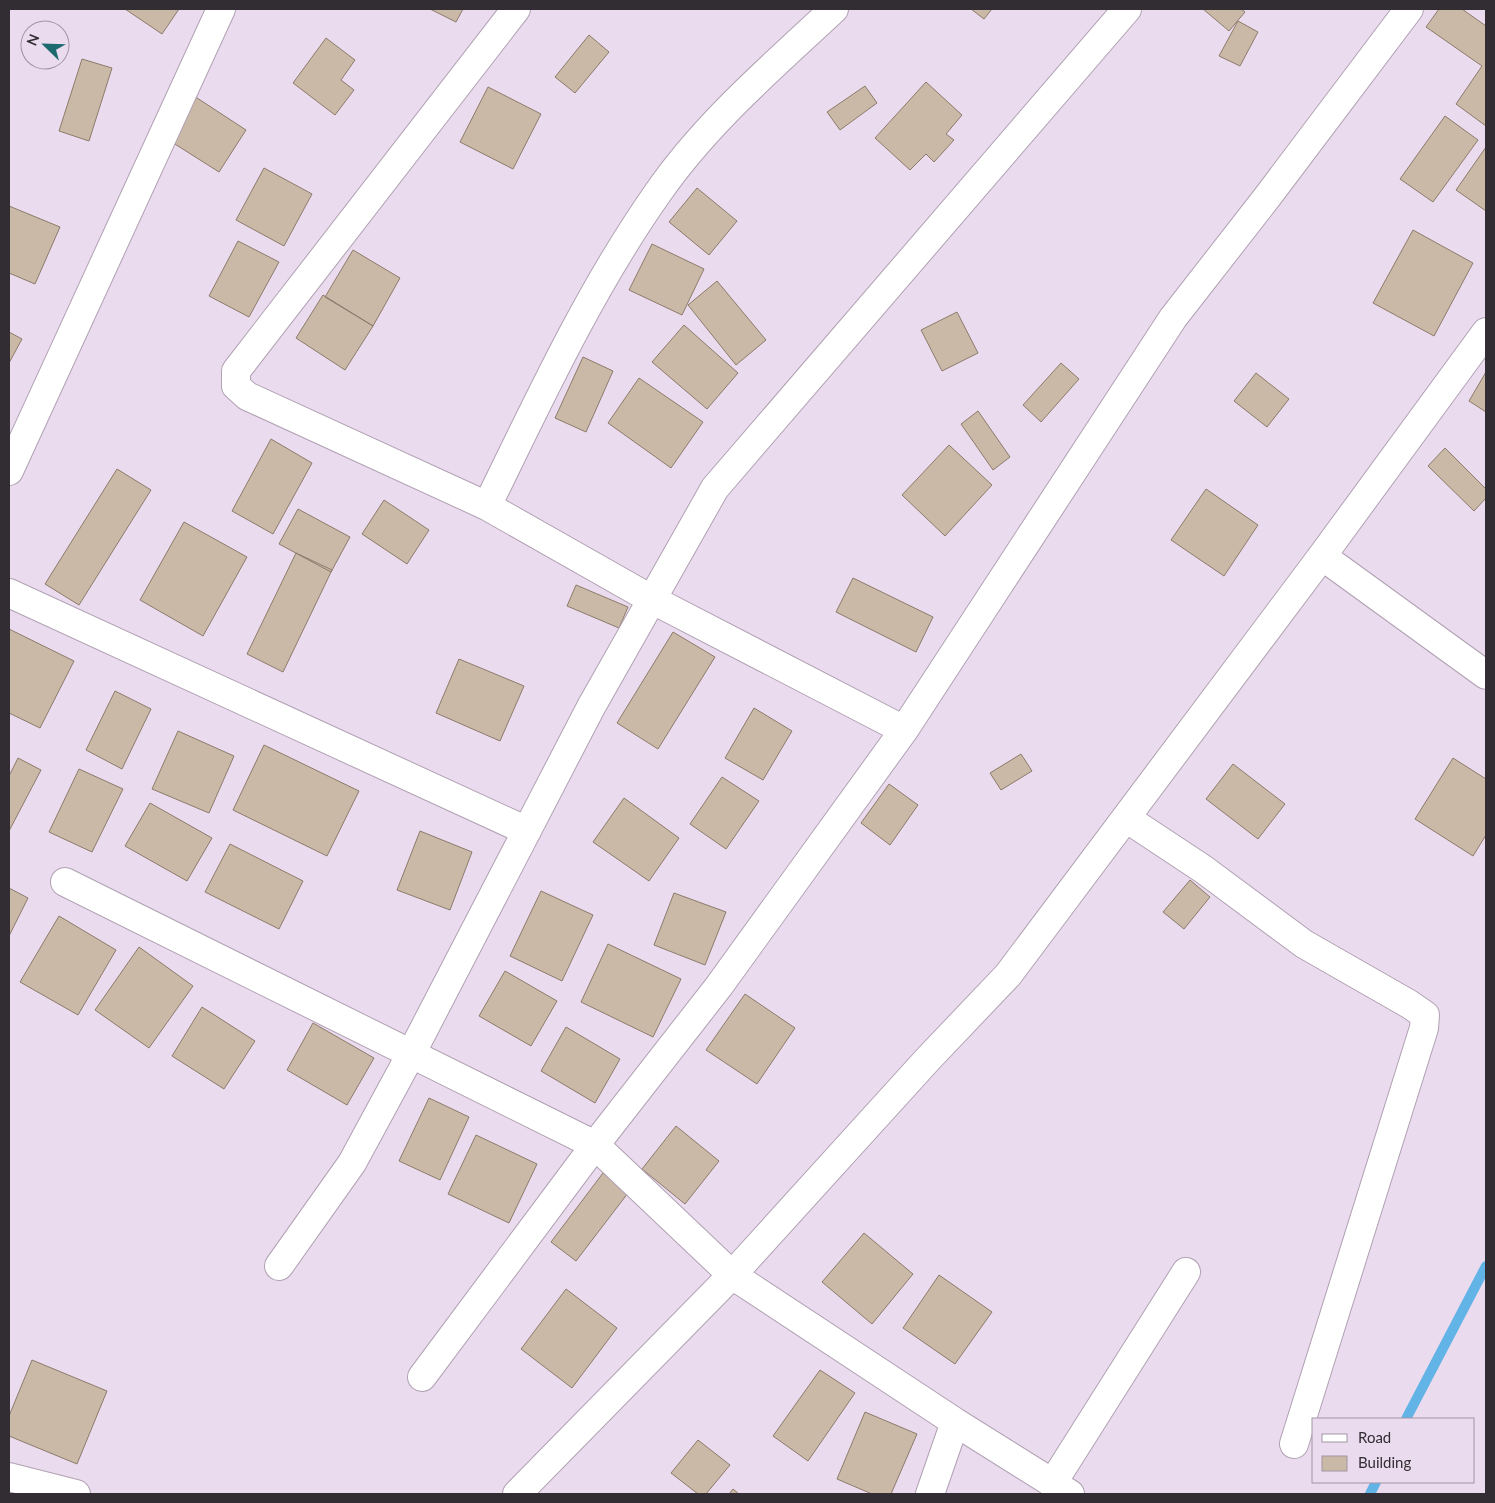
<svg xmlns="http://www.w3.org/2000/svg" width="1495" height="1503" viewBox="0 0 1495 1503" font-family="Lato,sans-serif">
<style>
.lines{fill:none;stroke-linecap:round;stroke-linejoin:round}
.stream{stroke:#62b3e6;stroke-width:10}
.building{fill:#cab9a7;stroke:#8c7b6b}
.minor-casing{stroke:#b0a1b3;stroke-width:30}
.minor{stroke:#fff;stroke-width:28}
</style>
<rect width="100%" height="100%" fill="#ebdbee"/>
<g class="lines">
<path class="stream" d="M1406,1419l80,-153
M1370,1494l6,-12"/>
</g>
<path class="building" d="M125,9h54l-17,25z
M430,9h33l-7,13z
M971,9h21l-8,10z
M1203,9h38l4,3 -16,19z
M1439,9h23l24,17v100l-30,-22 26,-38 -56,-39z
M1238,21l20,11 -18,34 -21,-10z
M589,35l20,17 -34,41 -20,-16z
M326,38l29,22 -14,20 13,10 -19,25 -42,-32z
M82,59l30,9 -23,73 -30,-10z
M926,82l36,33 -16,19 8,6 -20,22 -8,-8 -16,16 -35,-32z
M865,86l12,17 -37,27 -13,-18z
M488,87l53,27 -28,55 -53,-27z
M194,96l52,34 -27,42 -52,-33z
M1445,116l33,24 -45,62 -33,-23z
M1486,147v64l-30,-21z
M264,168l48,26 -28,52 -48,-26z
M697,188l40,33 -28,34 -40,-33z
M9,206l51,21 -25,57 -26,-11z
M1413,230l60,33 -39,73 -61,-33z
M238,241l41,21 -30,55 -40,-21z
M652,244l52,25 -22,46 -53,-25z
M353,250l47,28 -27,48 -48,-29z
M717,281l49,59 -30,25 -48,-60z
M323,295l50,31 -28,44 -49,-32z
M957,312l21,41 -36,18 -21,-41z
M684,325l54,48 -31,36 -55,-47z
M9,332l13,7 -13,24z
M583,357l30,14 -27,61 -31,-14z
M1061,363l18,16 -38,43 -18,-17z
M1486,372v40l-17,-11z
M1256,373l33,26 -22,28 -33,-26z
M639,378l64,44 -32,46 -63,-45z
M978,411l32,46 -17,13 -32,-46z
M271,439l41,24 -39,71 -41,-23z
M949,445l43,40 -47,51 -43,-41z
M1445,448l41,41v9l-12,13 -46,-45z
M117,469l34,21 -72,115 -34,-21z
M1206,489l52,36 -34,51 -53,-36z
M384,500l45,30 -22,34 -45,-30z
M298,509l52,28 -19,35 -52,-28z
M184,522l63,35 -44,79 -63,-36z
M296,553l36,17 -49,102 -36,-18z
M853,578l80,39 -17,35 -80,-40z
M576,585l52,22 -9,21 -52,-22z
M9,629l65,32 -34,67 -31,-15z
M673,632l42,25 -57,92 -41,-26z
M459,659l65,27 -24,55 -64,-28z
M115,691l36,18 -29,60 -36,-19z
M754,708l38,23 -29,49 -38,-22z
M178,731l56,25 -25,57 -57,-24z
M264,745l95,46 -32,65 -94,-46z
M1021,754l11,17 -31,19 -11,-17z
M18,758l23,12 -32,61v-55z
M1453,758l33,21v56l-13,21 -58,-37z
M1233,764l52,40 -27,35 -52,-40z
M79,769l44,20 -31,63 -43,-20z
M722,777l37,24 -33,48 -36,-25z
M889,784l29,21 -28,40 -29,-22z
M624,798l55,40 -30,43 -56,-39z
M150,803l62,35 -25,43 -62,-35z
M420,831l52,21 -22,58 -53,-20z
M230,844l73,37 -24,48 -74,-37z
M1190,880l20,17 -26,32 -21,-17z
M9,888l19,10 -19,38z
M541,891l52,24 -31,66 -52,-25z
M674,893l52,19 -21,53 -51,-20z
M59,916l57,34 -38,65 -58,-33z
M608,944l73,35 -28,58 -72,-35z
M139,947l54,39 -44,62 -54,-38z
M505,971l52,30 -26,45 -52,-30z
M745,994l50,34 -38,56 -51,-34z
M202,1007l53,34 -31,48 -52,-33z
M313,1023l61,35 -27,47 -60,-35z
M566,1027l54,32 -25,44 -54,-32z
M429,1098l40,19 -29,63 -41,-19z
M676,1126l43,35 -34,43 -43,-35z
M476,1135l61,29 -28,59 -61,-29z
M603,1173l25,20 -52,68 -25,-19z
M864,1233l49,41 -41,50 -50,-42z
M939,1275l53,37 -37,52 -52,-36z
M566,1289l51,39 -45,60 -51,-39z
M32,1360l75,31 -30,73 -68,-28v-20z
M820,1370l35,23 -47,68 -35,-25z
M865,1412l52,22 -26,60h-19l-35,-15z
M698,1440l32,25 -24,29h-8l-27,-21z
M733,1489l6,5h-10z"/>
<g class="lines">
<defs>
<path id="minor" d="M516,9l-280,362v15l11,10 240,110 164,93 253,131
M9,471l212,-462
M487,506c52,-106 102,-215 170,-312 48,-70 115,-127 177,-185
M1322,556l164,119
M9,593l518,238
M1126,818l77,51 101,75 105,60 16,11 -1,13 -130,416
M65,882l530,263 137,130 223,147 115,72
M279,1266l73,-103 59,-109 180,-347 124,-219 412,-479
M422,1377l173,-232 124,-159 185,-256 269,-412 95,-122 141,-187
M9,1477l67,17
M1052,1484l134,-212
M517,1494l215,-219 196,-216 80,-84 314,-419 164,-224
M930,1494l25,-72"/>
</defs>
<use href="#minor" class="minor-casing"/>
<use href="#minor" class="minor"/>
</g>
<rect width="1495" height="1503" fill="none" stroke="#322c33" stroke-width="20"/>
<rect x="1312" y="1418" width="162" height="65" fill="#ebdbee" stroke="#a195a3"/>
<rect x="1322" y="1434" width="25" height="8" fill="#ffffff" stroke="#a195a3"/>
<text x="1358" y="1443" font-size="15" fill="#322c33">Road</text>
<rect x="1322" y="1456" width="25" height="15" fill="#cab9a7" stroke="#a195a3"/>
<text x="1358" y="1468" font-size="15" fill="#322c33">Building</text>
<g transform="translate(45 45) rotate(293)"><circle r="24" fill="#ebdbee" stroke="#a195a3"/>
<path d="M0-4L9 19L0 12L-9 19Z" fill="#1c696f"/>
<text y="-8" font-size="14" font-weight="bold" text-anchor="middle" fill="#322c33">N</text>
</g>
</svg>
